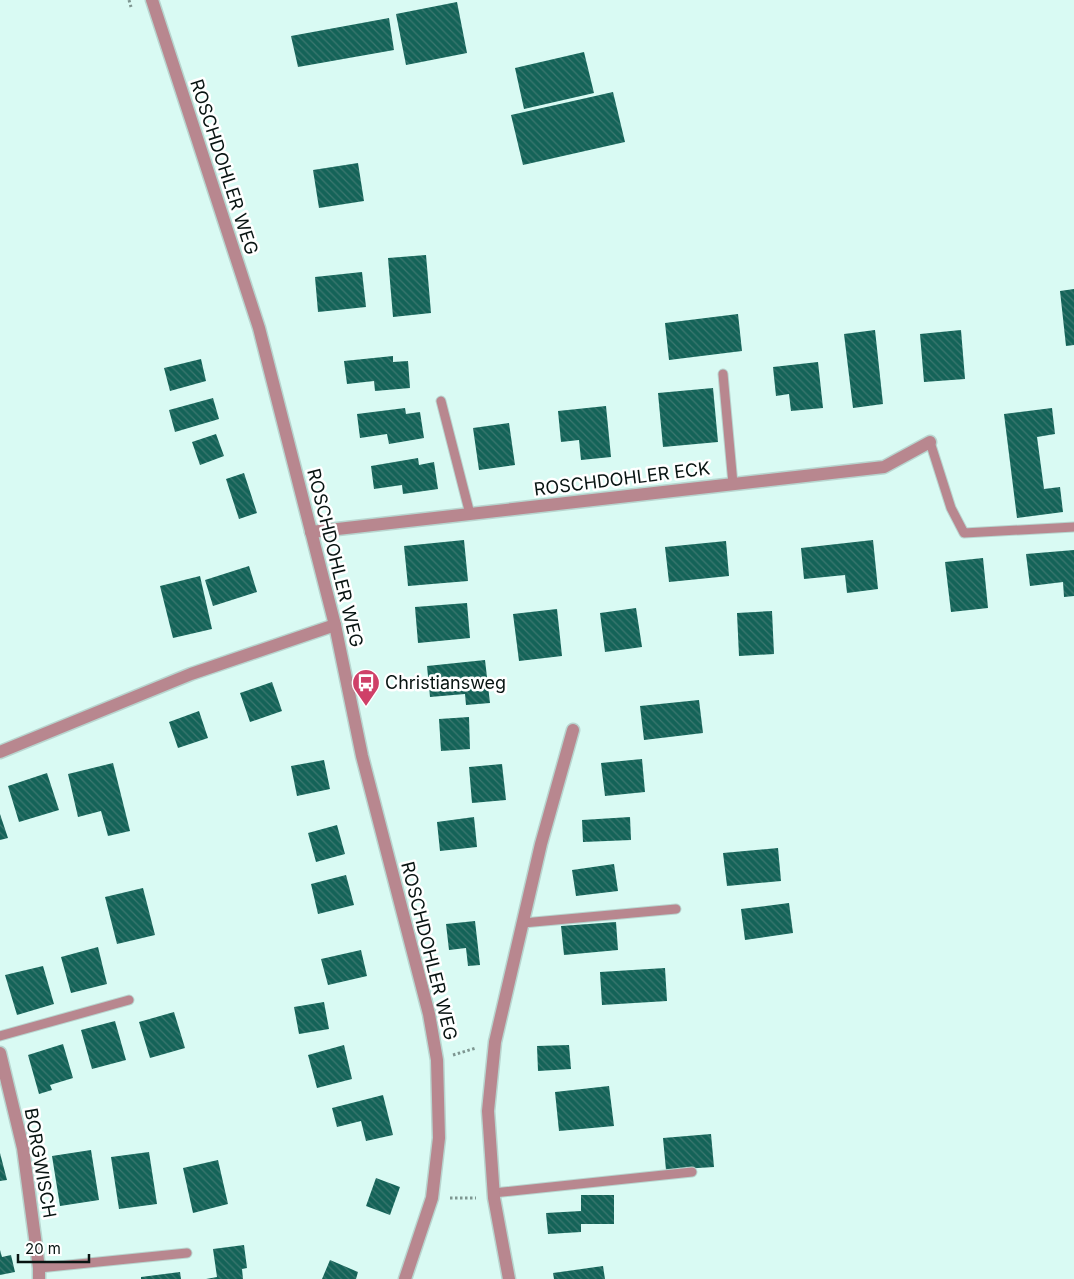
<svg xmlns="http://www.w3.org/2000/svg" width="1074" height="1279" viewBox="0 0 1074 1279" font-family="Inter,sans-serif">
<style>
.building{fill:url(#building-back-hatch)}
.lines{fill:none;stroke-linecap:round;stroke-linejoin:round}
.service-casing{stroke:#b8d5cf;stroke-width:11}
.minor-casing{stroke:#b8d5cf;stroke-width:15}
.tertiary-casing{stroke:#b8d5cf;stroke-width:15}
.path{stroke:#7e9691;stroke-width:3;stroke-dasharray:2.5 2.5;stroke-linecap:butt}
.service{stroke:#b8878f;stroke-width:9}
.minor{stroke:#b8878f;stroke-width:12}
.tertiary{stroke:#b8878f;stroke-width:12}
.labels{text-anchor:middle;stroke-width:5;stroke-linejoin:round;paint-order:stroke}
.street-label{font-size:18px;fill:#081412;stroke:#fff}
.poi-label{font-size:18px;fill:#081412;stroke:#fff;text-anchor:start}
</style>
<defs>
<pattern id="building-back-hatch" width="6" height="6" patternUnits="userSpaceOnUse" patternTransform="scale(1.25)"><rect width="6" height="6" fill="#146358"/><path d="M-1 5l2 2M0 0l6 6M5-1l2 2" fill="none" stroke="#3c7870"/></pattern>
</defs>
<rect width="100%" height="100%" fill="#d9faf3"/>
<path class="building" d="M457,2l10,51 -61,12 -10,-51z
M389,18l5,32 -96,17 -7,-31z
M584,52l10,41 -70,16 -9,-41z
M613,92l12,50 -102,23 -12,-50z
M358,163l6,38 -45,7 -6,-38z
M426,255l5,58 -38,4 -5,-59z
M362,272l4,35 -48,5 -3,-35z
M1074,289v56l-8,1 -6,-55z
M738,314l4,37 -73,9 -4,-37z
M875,330l8,74 -30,4 -9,-74z
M961,330l4,49 -41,3 -4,-48z
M393,356v6l15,-1 2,27 -35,3 -1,-10 -27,3 -3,-23z
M201,359l5,22 -36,10 -6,-23z
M818,362l5,46 -32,3 -2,-17 -13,2 -3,-29z
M713,388l5,54 -55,5 -5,-54z
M213,398l6,21 -44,13 -6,-22z
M606,406l5,51 -30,3 -2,-20 -18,2 -3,-31z
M405,408l1,6 14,-2 4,26 -35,6 -2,-10 -27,4 -3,-24z
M1052,408l3,26 -18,3 7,52 16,-2 3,25 -46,6 -13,-104z
M509,423l6,42 -36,5 -6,-42z
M216,434l8,22 -24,9 -8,-23z
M418,458l1,7 15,-3 4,27 -35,5 -1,-9 -28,4 -3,-23z
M244,473l13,40 -18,6 -13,-40z
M464,540l4,41 -60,5 -4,-40z
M873,540l5,49 -31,4 -2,-18 -41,4 -3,-31z
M726,541l3,35 -60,6 -4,-35z
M1074,550v46l-10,1 -1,-15 -33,4 -4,-32z
M983,558l5,50 -37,4 -6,-50z
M249,566l8,26 -44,14 -8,-26z
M200,576l12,53 -39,9 -13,-52z
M467,603l3,35 -52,5 -3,-36z
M636,608l6,39 -37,5 -5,-39z
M557,609l5,47 -43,5 -6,-47z
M772,611l2,43 -35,2 -2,-43z
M485,660l5,43 -24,2 -1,-11 -35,3 -3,-31z
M272,682l10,29 -32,11 -10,-29z
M699,700l4,33 -59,7 -4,-34z
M199,711l9,27 -30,10 -9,-26z
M469,717l1,32 -29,2 -2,-32z
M642,759l3,33 -40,4 -4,-33z
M324,760l6,29 -33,7 -6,-30z
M113,763l17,68 -22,5 -7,-25 -23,6 -10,-43z
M502,764l4,36 -34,3 -3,-36z
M47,773l12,37 -40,12 -11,-36z
M0,814l8,24 -8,2z
M474,817l3,30 -37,4 -3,-29z
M630,817l1,23 -48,2 -1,-22z
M337,825l8,29 -29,8 -8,-29z
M778,848l3,33 -54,5 -4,-33z
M614,864l4,27 -42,5 -4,-26z
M346,875l8,30 -36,9 -7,-30z
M143,888l12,47 -38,9 -12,-47z
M789,903l4,30 -48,7 -4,-31z
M475,921l5,44 -12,1 -2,-18 -17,2 -3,-26z
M616,922l2,28 -54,5 -3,-29z
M98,947l9,37 -36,9 -10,-36z
M361,950l6,26 -39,9 -7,-26z
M43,966l11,38 -37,11 -12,-40z
M665,968l2,33 -65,4 -2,-33z
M324,1002l5,27 -30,5 -5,-27z
M174,1012l11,36 -35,10 -11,-36z
M115,1021l11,39 -34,9 -11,-39z
M63,1044l10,34 -23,7 2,5 -13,4 -11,-39z
M344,1045l8,34 -35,9 -9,-33z
M569,1045l2,24 -33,2 -1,-25z
M609,1086l5,40 -55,5 -4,-39z
M383,1095l10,40 -27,6 -5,-20 -24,6 -5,-19z
M711,1134l3,33 -48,3 -3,-32z
M91,1150l8,50 -39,6 -8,-50z
M149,1152l8,52 -38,5 -8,-52z
M0,1153l7,27 -7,1z
M218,1160l10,44 -35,9 -10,-45z
M376,1178l24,9 -10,28 -24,-9z
M581,1195h33v29h-33v8l-33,2 -2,-21 35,-2z
M244,1245l3,23 -5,1 1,10h-37l11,-2 -4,-28z
M0,1250l2,7 9,-2 4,17 -15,3z
M330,1260l28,12 -2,7h-34z
M603,1266l2,13h-51l-1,-6z
M180,1272l1,7h-40v-2z"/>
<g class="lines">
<defs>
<path id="service" d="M723,374l10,110
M441,401l29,113
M930,442l21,66 13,25 110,-6
M523,923l153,-14
M0,1036l129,-36
M493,1193l199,-21
M39,1268l148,-15"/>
<path id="minor" d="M311,532l573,-65 46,-25
M0,752l191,-78 144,-49
M0,1053l23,95 16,120v11
M509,1279l-15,-81 -6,-87 7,-69 46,-198 32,-114"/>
<path id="tertiary" d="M152,0l107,328 76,297 27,131 67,258 8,46 2,78 -7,60 -27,81"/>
</defs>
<use href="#service" class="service-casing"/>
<use href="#minor" class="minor-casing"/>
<use href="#tertiary" class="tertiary-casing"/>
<path class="path" d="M129,0l2,7
M453,1055l23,-7
M450,1198h26"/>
<use href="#service" class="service"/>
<use href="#minor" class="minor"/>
<use href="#tertiary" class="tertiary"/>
</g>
<defs>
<symbol id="bus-pin" viewBox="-11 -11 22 30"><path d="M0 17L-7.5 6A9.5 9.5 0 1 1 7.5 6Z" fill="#cf4068" stroke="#fff"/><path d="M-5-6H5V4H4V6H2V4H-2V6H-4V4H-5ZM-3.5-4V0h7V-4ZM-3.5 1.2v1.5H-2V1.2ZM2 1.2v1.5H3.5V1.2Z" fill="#fff"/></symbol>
</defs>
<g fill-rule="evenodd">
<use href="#bus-pin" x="350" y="667" width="32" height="43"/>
</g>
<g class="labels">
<g class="street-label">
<text transform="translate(224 167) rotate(72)" y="6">ROSCHDOHLER WEG</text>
<text transform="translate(622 479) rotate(-7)" y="6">ROSCHDOHLER ECK</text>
<text transform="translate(335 558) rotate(76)" y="6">ROSCHDOHLER WEG</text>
<text transform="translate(429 951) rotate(76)" y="6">ROSCHDOHLER WEG</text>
<text transform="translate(40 1163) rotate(80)" y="6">BORGWISCH</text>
</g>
<g class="poi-label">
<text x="385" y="689">Christiansweg</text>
</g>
</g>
<path d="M18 1254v8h71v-8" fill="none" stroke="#081412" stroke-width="2.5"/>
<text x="25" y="1254" font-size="15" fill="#081412" stroke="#ffffff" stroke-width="4" paint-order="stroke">20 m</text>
</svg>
